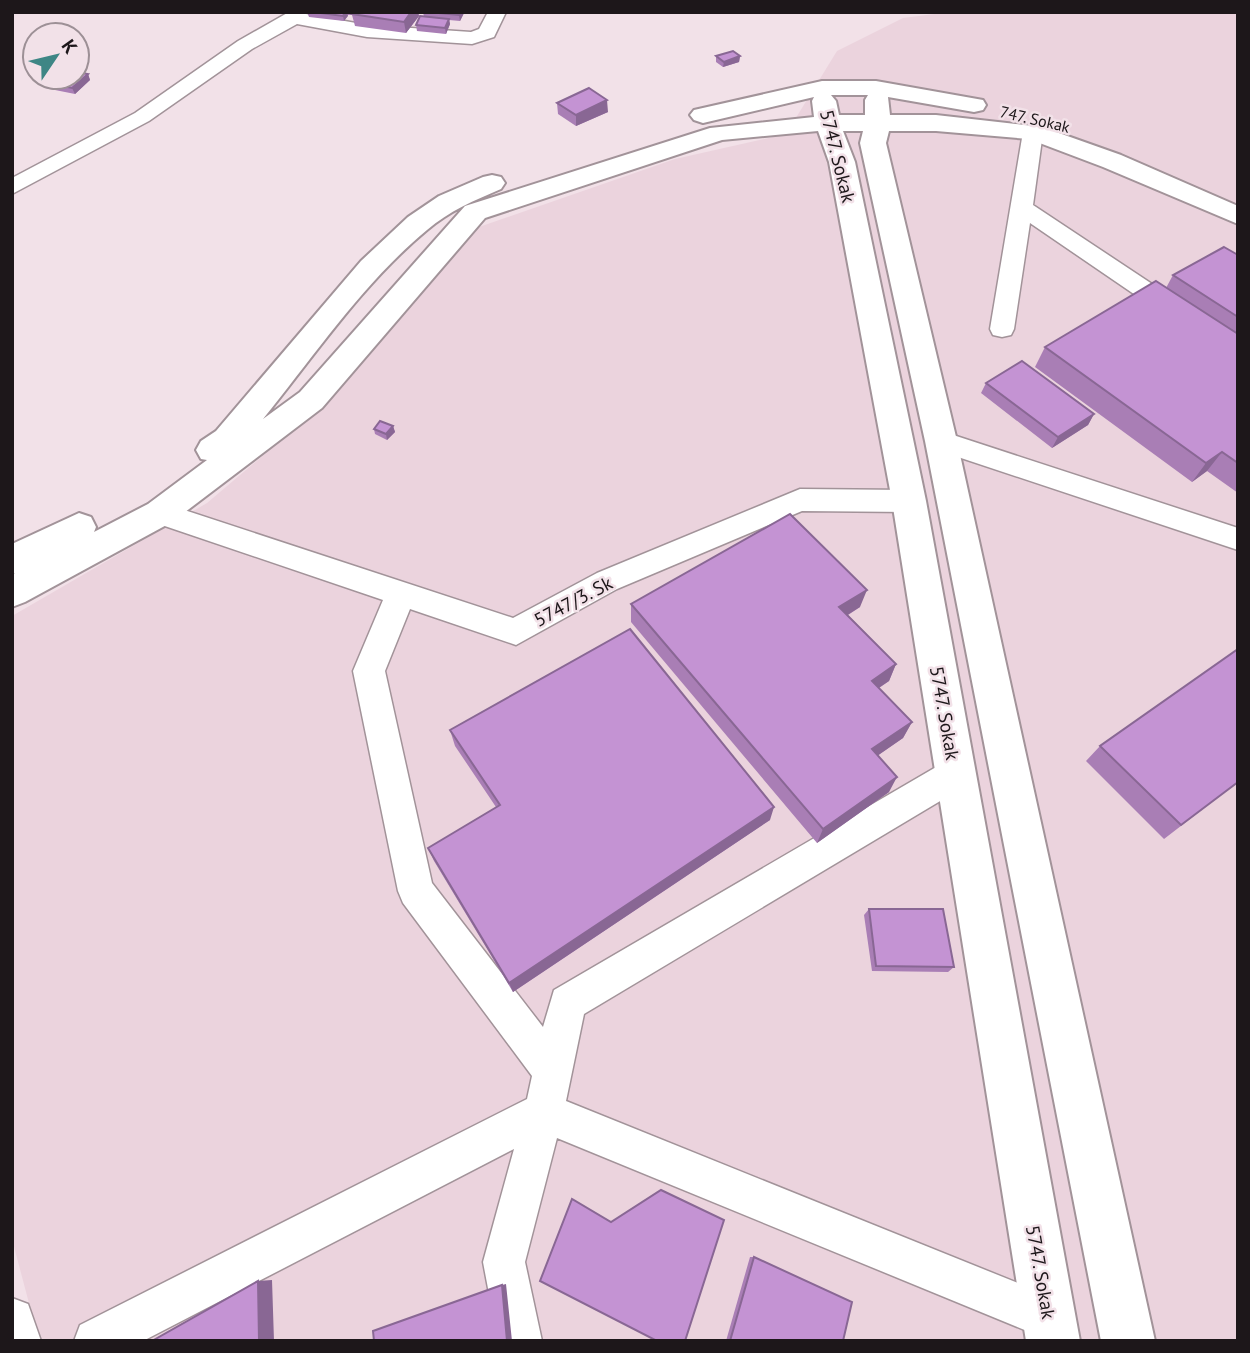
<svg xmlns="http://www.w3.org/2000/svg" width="1250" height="1353" viewBox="0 0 1250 1353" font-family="'PT Sans',sans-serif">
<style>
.built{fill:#ebd3dd}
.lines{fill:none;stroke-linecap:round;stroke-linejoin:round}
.street-casing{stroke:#a29399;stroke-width:3}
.secondary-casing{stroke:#a29399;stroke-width:4}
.street{fill:#fff;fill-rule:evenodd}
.secondary{fill:#fff;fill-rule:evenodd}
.wall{fill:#a97eb5}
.shaded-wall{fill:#896794}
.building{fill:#c493d3;stroke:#896794;stroke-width:2}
.labels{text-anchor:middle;stroke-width:5;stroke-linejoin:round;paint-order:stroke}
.far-street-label{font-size:16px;fill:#1d171a;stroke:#f2e1e8}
.street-label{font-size:19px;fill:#1d171a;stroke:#f2e1e8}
</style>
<rect width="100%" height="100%" fill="#f2e1e8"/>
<path class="built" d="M950,12h288v1329h-1199l-27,-102v-623l195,-113 117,-99 155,-177 196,-68 111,-25 51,-83 66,-33z"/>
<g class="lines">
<defs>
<path id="street" d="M289,12h18l-1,2 61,11 104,7 8,-3 9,-17h18l-12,25 -22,7 -105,-7 -70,-13 -45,25 -103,72 -137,73v-16l123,-65 103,-72z
M1033,126l7,2 3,4 -10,73 205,136v21l-9,-3 -199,-136 -16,106 -3,6 -9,2 -9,-2 -3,-6 33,-197 3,-4z
M941,431l297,97v22l-307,-102 -3,-7 3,-7z
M800,489l109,1 10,3 4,8 -4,8 -10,3 -107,-1 -185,78 -101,56 -106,-36 -25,62 47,212 111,144 11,-37 389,-227 12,-4 12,4 5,11 -5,11 -383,229 -18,87 499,201 6,16 -6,16 -16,6 -492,-202 -32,124 17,79h-44l-15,-79 31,-113 -371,192h-69l6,-16 447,-226 5,-23 -129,-173 -5,-12 -45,-220 30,-71 -233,-79 -4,-8 4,-8 10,-3 353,116 84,-45z
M12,1298l16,6 13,37h-29z"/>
<path id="secondary" d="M822,81h54l107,19 3,5 -3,5 -9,2 -86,-15 2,18h46l106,12 79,28 117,51v18l-135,-57 -74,-28 -93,-8h-47l-3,12 71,298 198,900h-54l-176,-900 -65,-298 3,-12h-20l12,31 71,339 154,840h-54l-134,-840 -63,-339 -11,-31 -96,9 -237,78 -163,190 -150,114 -147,80 -13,5v-32l3,-2 -3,1v-30l67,-31 12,4 5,10 -2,5 54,-28 59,-44 -6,-1 -5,-9 5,-9 15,-10 145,-170 47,-44 31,-21 44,-19 9,-2 9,2 4,6 -4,6c-26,11 -52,22 -74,41 -64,53 -112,125 -164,189l37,-27 165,-186 245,-78 104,-11 -2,-16 2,-4 -111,26 -9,-3 -4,-5 4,-5zM831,95h37l-3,5v15h-26l-3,-14z"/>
</defs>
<use href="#street" class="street-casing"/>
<use href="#secondary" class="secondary-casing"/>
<use href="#street" class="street"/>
<use href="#secondary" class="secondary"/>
</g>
<path class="wall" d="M307,12h111l1,4 -13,17 -51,-7 -3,-11h-4l-4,6 -35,-4z
M423,12h41v1l-4,8 -11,-1 1,4 -4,10 -29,-3 -1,-6 8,-8z
M716,56h24l-1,6 -16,5 -7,-5z
M88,74l2,6 -15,14 -30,-6 -3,-6z
M557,103l51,9 -32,14 -18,-12z
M1238,255v238l-31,-22 -15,11 -157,-115 10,-20 121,-59 7,-13z
M986,383l108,31 -6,11 -36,23 -71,-55z
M393,426l2,6 -8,8 -12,-6 -1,-5z
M631,604l229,3 -12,8 48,49 -7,17 -10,7 33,34 -9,16 -26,18 12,36 -72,51 -186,-221z
M450,730l320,90 -257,172 -79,-131 -6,-13 68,-41 -41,-61z
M1100,746l138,36 -74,57 -78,-78z
M869,909l85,58 -6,5 -76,-1 -8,-56z
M750,1257h4l89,84h-117z"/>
<path class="shaded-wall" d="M345,12h2l1,4 -4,5 -1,-5z
M411,12h7l1,4 -13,17 -2,-11z
M460,12l4,1 -4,8 -1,-6z
M449,19l1,5 -4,10 -1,-6z
M740,56l-1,6 -16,5 1,-5z
M88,74l2,6 -15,14 -3,-6z
M607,100l1,12 -32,14v-11z
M1094,414l-6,11 -36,23 6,-11z
M393,426l2,6 -8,8 -1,-6z
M1222,452l-15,19 -15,11 14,-19z
M867,590l-7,17 -27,17 6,-17z
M896,664l-7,17 -24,16 7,-16z
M912,722l-9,16 -39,27 8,-16z
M897,777l-8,15 -72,51 6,-14z
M774,807l-4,13 -257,172 -4,-9z
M272,1280l2,61h-15l-1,-60z
M506,1284l6,57h-5l-5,-56z"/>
<path class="building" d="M313,12h32l-2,4z
M354,12h57l-7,10 -52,-8z
M428,12h32l-1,3z
M420,16l29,3 -4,9 -29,-3z
M733,51l7,5 -16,6 -8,-6z
M77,72l11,2 -16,14 -30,-6 6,-5h29z
M589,88l18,12 -31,15 -19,-12z
M1224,247l14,8v62l-65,-42z
M1156,281l82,53v129l-16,-11 -16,11 -161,-116z
M1022,361l72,53 -36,23 -72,-54z
M380,421l13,5 -7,8 -12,-5z
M790,514l77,76 -28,17 57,57 -24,17 40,41 -40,27 25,28 -74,52 -192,-225z
M630,629l144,178 -265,176 -81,-135 72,-43 -50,-75z
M1238,649v133l-57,43 -81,-79z
M869,909h74l11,58 -78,-1z
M661,1190l63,30 -39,121h-28l-117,-60 32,-82 39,23z
M754,1257l98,45 -9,39h-113z
M258,1281l1,60h-107z
M502,1285l5,56h-133l-1,-10z"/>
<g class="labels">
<g class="far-street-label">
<text transform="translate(1035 119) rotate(13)" y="6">747. Sokak</text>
</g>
<g class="street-label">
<text transform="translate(838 156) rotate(76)" y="7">5747. Sokak</text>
<text transform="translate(573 601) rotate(-28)" y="7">5747/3. Sk</text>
<text transform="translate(945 713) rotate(80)" y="7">5747. Sokak</text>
<text transform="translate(1041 1272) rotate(80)" y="7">5747. Sokak</text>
</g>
</g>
<rect width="1250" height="1353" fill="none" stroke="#1d171a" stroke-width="28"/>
<g transform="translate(56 56) rotate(55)"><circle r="33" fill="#f2e1e8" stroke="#9d9096" stroke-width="2"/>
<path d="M0-5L12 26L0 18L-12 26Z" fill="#3e8685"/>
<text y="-10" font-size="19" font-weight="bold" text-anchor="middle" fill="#1d171a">K</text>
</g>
</svg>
